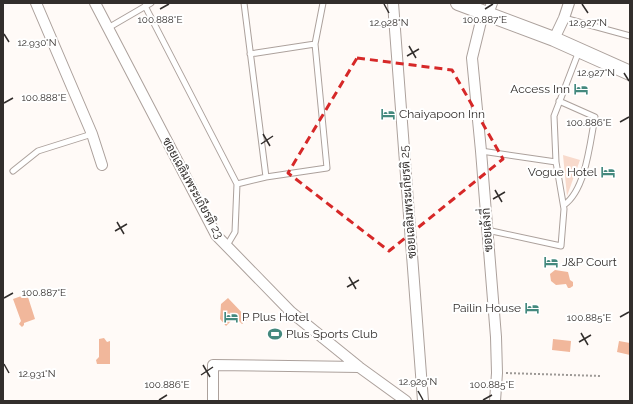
<svg xmlns="http://www.w3.org/2000/svg" width="633" height="404" viewBox="0 0 633 404" font-family="Raleway,Sarabun,sans-serif">
<style>
.green{fill:#f8dacc}
.water{fill:#f1b79b}
.lines{fill:none;stroke-linecap:round;stroke-linejoin:round}
.lane-casing{stroke:#aca19c;stroke-width:7}
.street-casing{stroke:#aca19c;stroke-width:12}
.secondary-casing{stroke:#aca19c;stroke-width:16}
.path{stroke:#9d9996;stroke-width:2;stroke-dasharray:2 2;stroke-linecap:butt}
.lane{stroke:#fff;stroke-width:5}
.street{stroke:#fff;stroke-width:10}
.secondary{stroke:#fff;stroke-width:14}
.marked{fill:none;stroke:#d62828;stroke-width:3;stroke-dasharray:8 5;stroke-linejoin:round}
.ticks{fill:none;stroke:#322e2c;stroke-width:1.5}
.labels{text-anchor:middle;stroke-width:4;stroke-linejoin:round;paint-order:stroke}
.poi-label{font-size:12px;fill:#322e2c;stroke:#fff;text-anchor:start}
.street-label{font-size:12px;fill:#322e2c;stroke:#fff}
.ticks-label{font-size:10px;text-anchor:middle;fill:#322e2c;stroke:#fff;stroke-width:4;stroke-linejoin:round;paint-order:stroke}
</style>
<rect width="100%" height="100%" fill="#fffaf7"/>
<path class="green" d="M563,155l17,5 -13,36z"/>
<path class="water" d="M555,270l13,2 2,8 3,2v4l-3,2h-2l-2,-4 -10,1 -5,-4 -1,-7z
M27,294l8,25 -11,4v2l-2,2 -3,-3 2,-3 -8,-22z
M228,298l20,21 -6,5 -7,-7 -9,9 -6,-7 1,-15z
M104,338l3,4 3,-1v23h-13l-1,-4 3,-3v-18z
M553,339l18,2 -1,11 -18,-2z
M619,341l11,2v12l-13,-3z"/>
<g class="lines">
<defs>
<path id="lane" d="M145,6l92,178 -2,48 -9,15
M564,18l66,18
M108,28l43,-25
M315,44l8,-41
M250,54l65,-10 12,124 -61,9
M559,101l36,16c-5,25 -9,73 -31,88
M481,151l75,11
M13,171l25,-20 54,-17
M237,184l29,-7 -22,-174
M487,230l74,16 3,-37 -8,-47 -2,-46 25,-65"/>
<path id="street" d="M36,3l56,131 10,31
M95,3l121,232 75,77 68,55 47,34
M393,3l30,398
M483,13l-11,45 9,93 15,186 1,36 -2,28
M488,14l4,-11
M554,39l10,-21 5,-15
M213,401v-36l146,2"/>
<path id="secondary" d="M458,3l96,36 76,34"/>
</defs>
<use href="#lane" class="lane-casing"/>
<use href="#street" class="street-casing"/>
<use href="#secondary" class="secondary-casing"/>
<path class="path" d="M506,373l95,3"/>
<use href="#lane" class="lane"/>
<use href="#street" class="street"/>
<use href="#secondary" class="secondary"/>
</g>
<path class="marked" d="M357,58l95,12 51,89 -114,92 -101,-78z"/>
<path class="ticks" d="M384,4l5,9M582,4l6,9M160,9l9,-5M485,9l8,-5M4,34l5,8M409,46l7,12M407,56l12,-7M624,73l5,8M4,103l9,-5M620,122l9,-5M263,134l7,12M261,144l12,-8M495,190l7,12M493,199l12,-7M117,222l7,12M115,231l12,-7M349,277l7,12M347,287l12,-7M4,298l9,-5M620,317l9,-5M581,333l7,12M579,342l12,-7M4,364l5,9M203,365l7,12M201,375l12,-8M418,391l5,9M159,400l8,-5M483,400l9,-5"/>
<defs>
<symbol id="hotel-bare" viewBox="-9 -9 18 18"><path d="M-6-4.5h1.5V1H6V5H4.5V3h-9V5H-6ZM-4 0a1.8 1.8 0 1 1 3.6 0ZM.5 0V-2.5h3Q6-2.5 6 0Z" fill="#44897e" stroke="#fff" stroke-width="2.5" paint-order="stroke"/></symbol>
<symbol id="stadium-bare" viewBox="-9 -9 18 18"><path d="M0-5a6.5 5 0 1 0 0 10a6.5 5 0 1 0 0-10ZM-3.5-1.8h7v3.6h-7Z" fill="#44897e" stroke="#fff" stroke-width="2.5" paint-order="stroke"/></symbol>
</defs>
<g fill-rule="evenodd">
<use href="#hotel-bare" x="571" y="79" width="20" height="20"/>
<use href="#hotel-bare" x="378" y="104" width="20" height="20"/>
<use href="#hotel-bare" x="598" y="162" width="20" height="20"/>
<use href="#hotel-bare" x="541" y="252" width="20" height="20"/>
<use href="#hotel-bare" x="522" y="298" width="20" height="20"/>
<use href="#hotel-bare" x="221" y="307" width="20" height="20"/>
<use href="#stadium-bare" x="265" y="324" width="20" height="20"/>
</g>
<g class="labels">
<g class="poi-label">
<text x="570" y="93" text-anchor="end">Access Inn</text>
<text x="399" y="118">Chaiyapoon Inn</text>
<text x="597" y="176" text-anchor="end">Vogue Hotel</text>
<text x="562" y="266">J&amp;P Court</text>
<text x="521" y="312" text-anchor="end">Pailin House</text>
<text x="242" y="321">P Plus Hotel</text>
<text x="286" y="338">Plus Sports Club</text>
</g>
<g class="street-label">
<text transform="translate(193 188) rotate(61)" y="4">ซอยเฉลิมพระเกียรติ 23</text>
<text transform="translate(408 202) rotate(-94)" y="4">ซอยเฉลิมพระเกียรติ 25</text>
<text transform="translate(487 230) rotate(-94)" y="4">ซอยเล้งกี่</text>
</g>
</g>
<g class="ticks-label">
<text x="160" y="23">100.888°E</text>
<text x="485" y="23">100.887°E</text>
<text x="389" y="26">12.928°N</text>
<text x="588" y="26">12.927°N</text>
<text x="37" y="46">12.930°N</text>
<text x="596" y="76">12.927°N</text>
<text x="44" y="101">100.888°E</text>
<text x="589" y="126">100.886°E</text>
<text x="44" y="296">100.887°E</text>
<text x="589" y="321">100.885°E</text>
<text x="37" y="377">12.931°N</text>
<text x="418" y="385">12.929°N</text>
<text x="167" y="388">100.886°E</text>
<text x="492" y="388">100.885°E</text>
</g>
<rect width="633" height="404" fill="none" stroke="#322e2c" stroke-width="8"/>
</svg>
